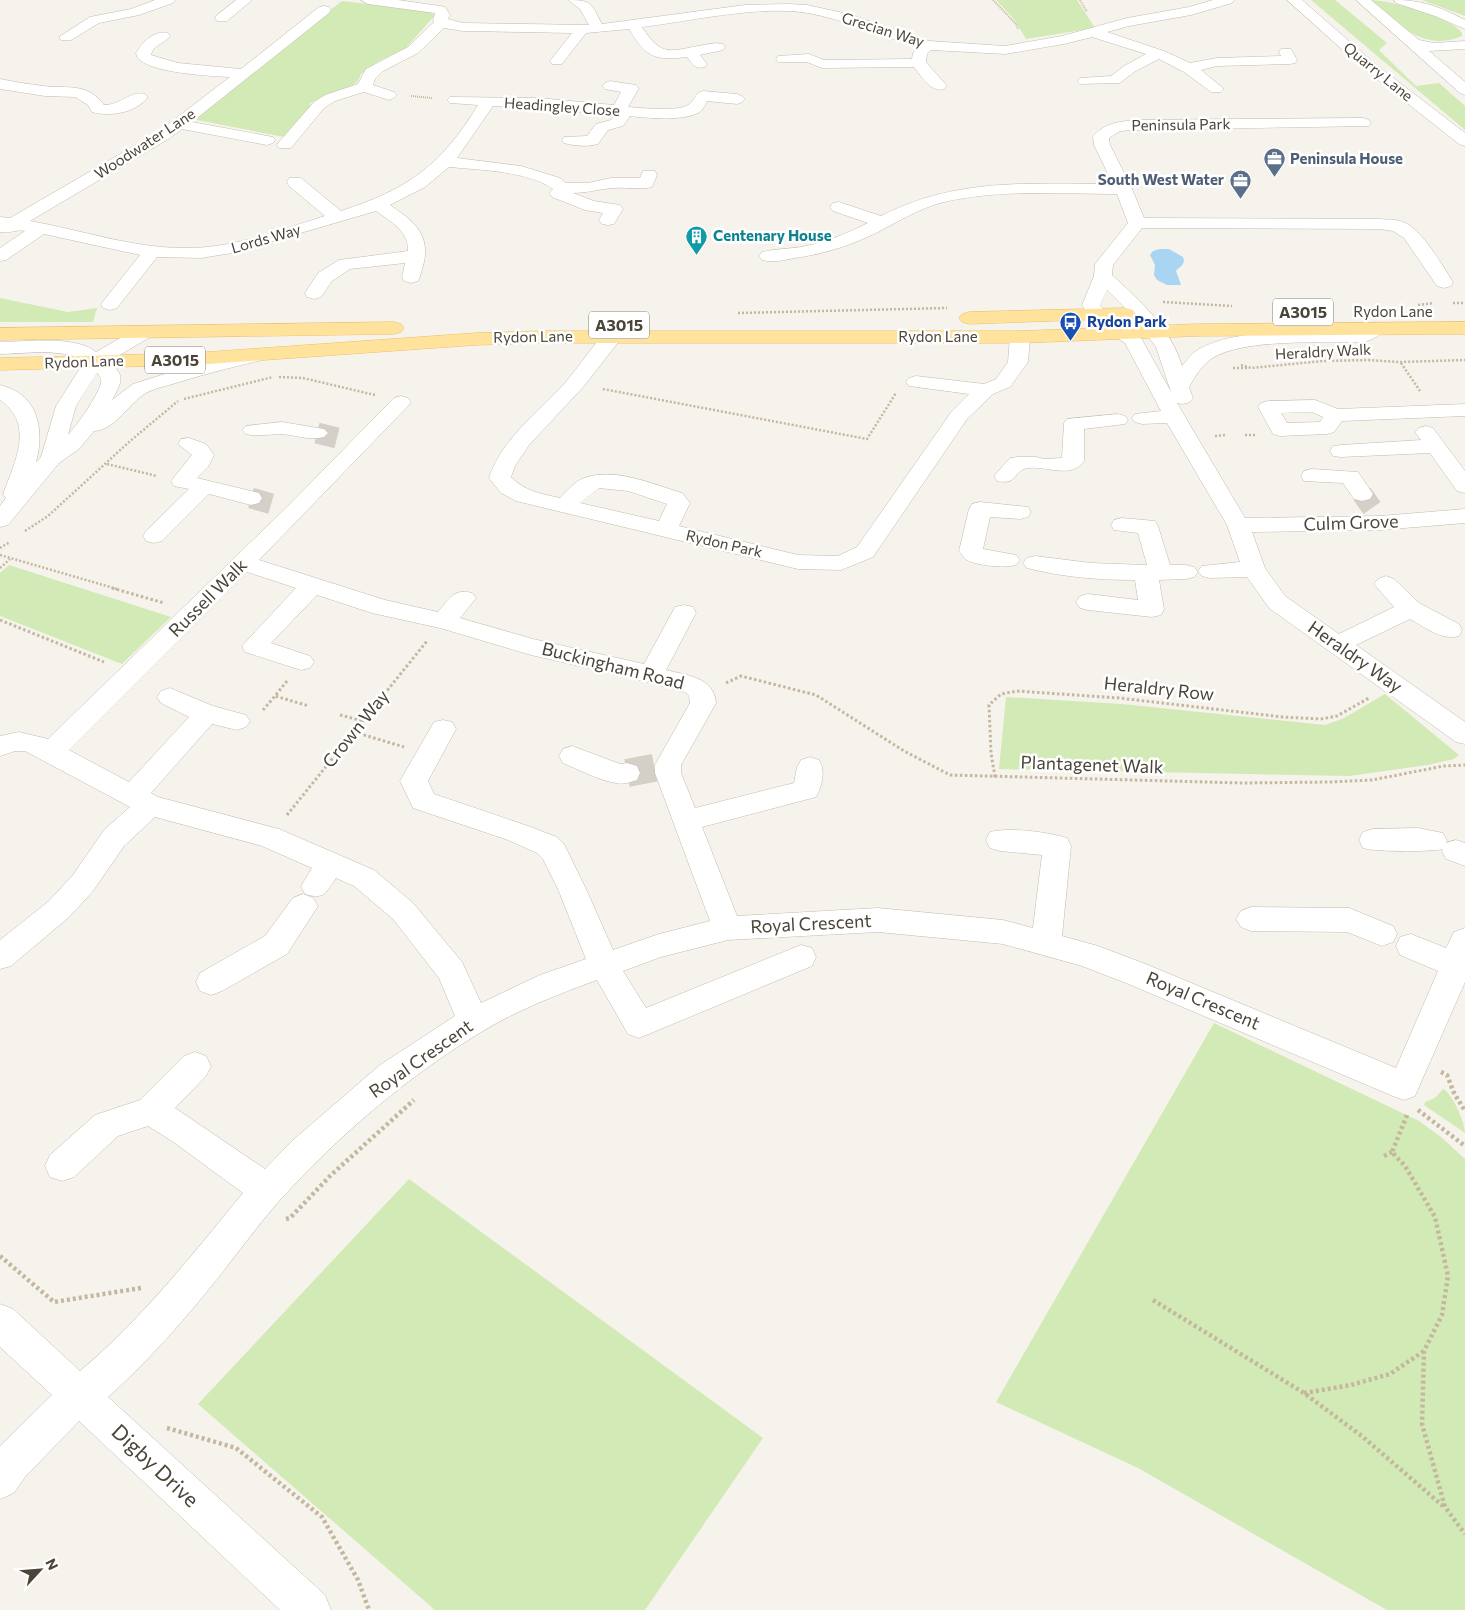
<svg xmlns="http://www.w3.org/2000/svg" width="1465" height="1610" viewBox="0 0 1465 1610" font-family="Commissioner,sans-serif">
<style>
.green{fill:#d2eab5}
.water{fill:#a9d4f2}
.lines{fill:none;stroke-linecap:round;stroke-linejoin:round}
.minor-tunnel-far1{stroke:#d4d0c8;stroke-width:21;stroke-dasharray:21 11;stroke-linecap:butt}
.minor-tunnel{stroke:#d4d0c8;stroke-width:28;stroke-dasharray:28 14;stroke-linecap:butt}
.minor-casing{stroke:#c2bbae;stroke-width:1}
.major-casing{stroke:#e6c16a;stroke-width:1}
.path-far3{stroke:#c4b79f;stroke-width:2;stroke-dasharray:1 1;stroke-linecap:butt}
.path-far2{stroke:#c4b79f;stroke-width:2.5;stroke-dasharray:2 2;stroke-linecap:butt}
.path-far1{stroke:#c4b79f;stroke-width:3;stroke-dasharray:2.5 2.5;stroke-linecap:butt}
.path{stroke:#c4b79f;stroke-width:4.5;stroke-dasharray:3 3;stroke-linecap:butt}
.minor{fill:#fff;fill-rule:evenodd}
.major{fill:#ffe39c;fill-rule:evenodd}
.labels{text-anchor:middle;stroke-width:5;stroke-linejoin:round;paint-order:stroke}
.far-street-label{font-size:15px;fill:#4b4439;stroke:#fff}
.far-service-label{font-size:15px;font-weight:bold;fill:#4e5e75;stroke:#fff;text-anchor:start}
.far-culture-label{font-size:15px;font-weight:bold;fill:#0d838f;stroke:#fff;text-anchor:start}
.far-transit-label{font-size:15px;font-weight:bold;fill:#164399;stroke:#fff;text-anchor:start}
.shield{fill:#fff;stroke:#817c74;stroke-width:1}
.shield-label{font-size:16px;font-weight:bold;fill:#4b4439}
.street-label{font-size:18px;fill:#4b4439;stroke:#fff}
.near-street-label{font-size:21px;fill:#4b4439;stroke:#fff}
</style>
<rect width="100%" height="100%" fill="#f6f3ec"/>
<path class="green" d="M996,0h81l18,28 -69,11 -12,-20z
M1311,0h24l52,43 -8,7 37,36 23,-3 26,23v24z
M1369,0c21,0 81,16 93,33v3c-39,17 -66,-14 -93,-36z
M1422,0h43v16z
M342,1l86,10 7,4 -29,33 -27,13 -18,13 -3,7 -6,5 -25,9 -18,9 5,3 -30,30 -92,-18z
M0,298l68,14 29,-4 -4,14h-93z
M9,565l162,52 -49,47 -122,-48v-43z
M1385,694l74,61 -5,4 -26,6 -79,11 -350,-7 7,-72 116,7 203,21 19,-7z
M1214,1023l205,98 22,16 24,22v451h-78l-249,-142 -142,-66z
M1443,1089c9,4 22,33 22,44l-41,-28 1,-3 10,-4z
M409,1179l354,259 -118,172h-210l-237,-206z"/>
<path class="water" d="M1160,249h9l14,8c3,8 -3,9 -7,14l5,14h-14l-10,-5 -3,-5 1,-10 -5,-10 3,-4z"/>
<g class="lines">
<path class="minor-tunnel-far1" d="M317,433l20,5
M1362,494l10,14
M251,498l21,6"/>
<path class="minor-tunnel" d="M627,773l31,-6"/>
<defs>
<path id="minor" d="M155,0h20l-2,3 -34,12 -40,8 -28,17h-10l-2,-3 31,-20 41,-8z
M236,0h16l-25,21h-10l-2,-3 2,-3z
M361,0h37l42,6 5,1 5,8 -2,4 15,4 126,2 -9,-16 -12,-9c25,0 23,4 34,24l143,-19 44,-1 18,1 41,9 81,27 76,5 57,-10 65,-18 62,-11 24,-7h21l-2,3 -41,12 -62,11 -22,6 57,19 26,12 27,-5 64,-2 -2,-4 2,-3h10l6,11 -2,3 -5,1 -73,2 -16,4 23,19 -3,3h-10l-27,-20 -25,-13 -25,13 -14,11 -40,1 -3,-3 3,-3 31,-2 13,-10 22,-12 -54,-17 -28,7 -59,10 -74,-4 -4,4 -1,8 21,24 -3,3c-13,4 -22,-12 -30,-22l-92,1 -15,-6h-29l-2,-3 2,-3 31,-2 15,6 88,-1 1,-6 5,-6c-37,-11 -72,-27 -110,-34 -48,-8 -117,8 -166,14 20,31 28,24 61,18 7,-1 13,-3 20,-1l2,3 -2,3 -23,5 7,9 -2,3c-10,3 -12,-3 -18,-10 -33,4 -41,0 -58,-28l-43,4 -24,31h-10l-2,-3 22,-28 -109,-2 -19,-3 -26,25 -35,18 -8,8 -2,6 21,7 3,3 -3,3 -5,2 -25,-8 -29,9 -11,7 -33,40h-12l-2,-3 2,-3 35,-40 11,-7 33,-11 8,-15 42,-22 26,-25 -1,-2 2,-7 -67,-9z
M1287,0h15l72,63 91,70v13l-6,-2 -95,-75z
M1356,0h15l48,40 15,3 31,-2v8l-36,2 36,31v13l-5,-2z
M1394,0c29,0 46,7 71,20v9l-30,-13 -39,-13z
M324,6l5,1 2,3 -2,3 -137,109 81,15 2,3 -2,3 -6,2 -85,-16 -12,9 -140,83c51,9 102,27 154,27 48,1 96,-18 141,-32l-36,-30 -2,-4 2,-4h12l40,33c67,-22 100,-45 137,-106l-28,-2 -3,-3 3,-3 88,1 76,7 7,-13 -16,-3 -3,-3 3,-3 5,-2 26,4 3,3 -11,19c14,1 48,5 60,-2 4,-2 7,-8 10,-12l5,-2 34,3 5,2 3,3 -3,3 -5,2 -30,-3c-1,3 -4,8 -6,10 -14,11 -54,7 -71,5l-7,10 -15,4 -10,14c-11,3 -23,2 -34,-1l-2,-3 2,-3 23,-1 9,-12 15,-4 4,-5 -77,-7 -45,-2 -36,52 64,8 39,12 6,5h22l23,-5h29l3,-7h12l2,4 -5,12c-13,3 -26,0 -39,1 -14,1 -26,5 -40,5l21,8 26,4 3,4 -9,15 -6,1 -6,-1 -3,-4 4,-7 -18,-3 -33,-13 -3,-4 4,-4c-24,-18 -74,-19 -104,-22l-24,20 -35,18c22,15 40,28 34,57 -2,7 -3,13 -6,19l-7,2 -7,-2 -2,-4 3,-14 -55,6 -18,12 -11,16 -7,2 -7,-2 -2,-4 13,-20 21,-13 69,-9c1,-20 -18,-30 -32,-40l-144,42 -31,5 -44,-1 -40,51 -7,2 -7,-2 -2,-4 39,-49 -96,-21 -38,26 -6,1v-13l25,-17c-9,-2 -16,3 -25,1v-15l10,1 148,-86 72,-55c-20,-1 -82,-4 -93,-20l-1,-4c6,-11 19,-23 32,-20l2,3c-6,8 -17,9 -19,19l27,8 63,6 78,-62z
M0,79c14,3 29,5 43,7 25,3 44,-4 61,19 15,1 27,-15 41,-11l3,3c-12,16 -38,20 -56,15l-4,-7 -13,-8 -30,-1 -45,-7z
M1363,118l6,2 2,3 -2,3 -236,4 -13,1 -11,7 1,7 22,44 12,29 236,1c7,1 16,0 23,3 19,7 39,43 50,60l-2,4 -7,2 -7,-2 -33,-48 -11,-7 -13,-2 -238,-1 -29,37 -1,10c29,27 58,52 70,91 5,-6 10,-13 17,-17 40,-22 115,-17 160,-19 9,-5 14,-9 24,-6l3,4c-5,7 -14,12 -22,14 -39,1 -122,-4 -153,17 -10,7 -16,18 -22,28l4,11 -3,4 -7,2 -6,-1 68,115 135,-2 85,-7v14l-85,7 -128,2 13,36 20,28 54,38 55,-27 -20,-23 4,-5 8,-3 8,3 25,24 40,21 3,6 -3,6c-18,5 -34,-9 -49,-17l-54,26 109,77v22l-9,-2 -187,-134 -22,-31 -37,1 -8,-2 -4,-5 4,-5 38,-4 -13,-37 -60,-102 -25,1 -7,-2 -3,-4 3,-4 26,-3 -36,-68 -32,-21 -11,-17 12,-29 1,-12 33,-41 -11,-29c-57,0 -117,-5 -173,8 -24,6 -45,19 -66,30 -26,13 -54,22 -83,26 -11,2 -22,5 -33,2l-3,-4 3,-4c12,-3 26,-3 39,-5 23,-4 45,-13 67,-24l-35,-12 -3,-4 3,-4 6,-1 42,14c76,-39 150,-32 232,-32l-19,-39 -1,-8c9,-13 25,-15 40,-17zM1107,290l28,28 21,29 15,45 -31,-56 -37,-27 -3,-4z
M143,327l7,2 3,4 -3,4 -42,25c19,13 13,21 4,38l21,-16 54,-17 68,-17 7,2 3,4 -3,4c-29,7 -58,14 -86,23 -10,3 -21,5 -30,10 -18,10 -30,37 -52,38l-15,18 -20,14 -51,62 -8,2v-21l6,-8 -3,-4c12,-32 32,-70 -3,-94v-15c38,9 45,44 36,77l5,-5 15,-51 28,-44c-16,-15 -63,-8 -84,-8v-12c25,0 76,-7 96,10l40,-23zM97,373c3,3 5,6 4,10 -4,14 -23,41 -33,52l8,-29z
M613,330l7,2 3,4 -39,50 -55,59 -14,21 -4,11c13,14 31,17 49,21 7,-7 14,-16 24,-20 31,-11 68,6 98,15l8,10 -11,23 119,29 40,1 19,-9 95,-136 17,-17 -60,-8 -3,-4 3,-4 7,-2 68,8 12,-5 12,-17 2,-25 3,-4 7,-2 7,2 3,4 -2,25 -18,25 -17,7 -26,25 -94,138 -32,13 -43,-1 -282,-68 -15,-8 -12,-15c13,-40 49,-65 76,-95 13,-15 23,-31 36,-46l5,-5zM599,488l29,3 39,13 -8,17 -79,-18z
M401,396l7,2 3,4 -3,4 -149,154 126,40 53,12c11,-13 16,-24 34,-19l4,5 -16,20 73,21 111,25 31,-57 9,-2 9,2 3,6 -30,57c20,5 48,7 50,33l-35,62v8l14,35 99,-25 3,-16 4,-7 9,-3 9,3c7,11 3,26 -3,37l-114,30 35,89 141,-8 125,12 30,8 9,-73 -42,-4 -10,-3 -4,-8 4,-8c19,-5 58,0 77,6l4,8 -9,90 36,10 50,19 248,103 42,-97 -38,-16 -4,-9 4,-9 11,-3 35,14 8,-16 11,-4v54l-50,114 -11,4 -11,-4 -267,-113 -44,-17 -79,-22 -125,-12 -150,8 -67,17 -38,14 23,37 155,-63 11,3 4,9 -4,9 -173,72 -11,-4 -31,-54c-38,14 -80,30 -114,51 -75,45 -144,104 -203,169 -25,28 -47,60 -71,89 -31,38 -64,75 -101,108l217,198 6,15h-51l-201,-189 -54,56 -11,16 -14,6v-53l52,-51 -52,-48v-43l13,5 67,62c62,-52 112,-116 163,-178l-71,-52 -24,-15 -30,10 -44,41 -12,4 -12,-4 -5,-11 5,-11 45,-40 45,-15 44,-44 11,-4 11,4 5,10 -5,10 -31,32 90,61 27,-28 88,-76 75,-49 -16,-38 -46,-59 -39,-33 -18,-8c-10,15 -12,22 -31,16l-4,-8 11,-18 -50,-22 -107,-29 -31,29 -31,45 -24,26 -58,49 -11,3v-29l49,-39 24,-26 31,-45 26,-23 -105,-56h-10l-15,5v-20l19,-4 29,7 241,-234 105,-107zM247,572l49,16 -54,58 3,6 56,18 9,-2 4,-6 -4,-6 -39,-13 46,-48 55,18 68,15 91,27 97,22 57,15 4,4 1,7 -35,62v8l55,148 -51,13 -46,16 -27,-61 -22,-45 -7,-7 -29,-11 -94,-32 -6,-13 28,-52 -4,-7 -9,-2 -9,2 -34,59 13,27 95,32 29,13 6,6 15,30 28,70 -46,16 -59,28 -19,-41 -49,-59 -39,-33 -95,-41 -121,-32 -7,-4 61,-69 25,6 9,-3 4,-6 -4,-6 -33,-9 -43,-18 -9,3 -4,6 4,6 28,14 -60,65 -60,-32z
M1315,400l23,9 127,-5v12l-123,5 -8,11 -7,2 -47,2 -7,-2 -15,-27 3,-4 7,-2zM1312,412l11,5 -3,5 -33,1 -6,-10z
M1118,414l7,2 3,4 -3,4 -41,5v32c-14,20 -41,2 -60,8 -12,5 -7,16 -27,12l-3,-5 16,-18 8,-1h18l8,2 18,-1 2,-35 3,-4z
M282,422l42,7 4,4 -4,4c-14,4 -28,-2 -43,-3 -12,0 -23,3 -35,0l-4,-4 4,-4z
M1426,426l7,2 32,43v22l-8,-2 -27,-38 -89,4 -8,-1 -3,-5 3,-5 8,-1 80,-5 -6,-8 4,-4z
M189,438l17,6 8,11 -6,12 -11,11 62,15 3,5 -3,5 -8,2 -42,-11 -47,47 -8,2 -8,-2 -3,-5 3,-5 43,-42 -15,-3 -3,-5 21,-26 -14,-11 3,-5z
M1312,469l46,3 15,22 -3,5 -8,2 -8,-2 -11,-16 -39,-2 -3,-5 3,-5z
M980,502l48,5 3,5 -3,5 -8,2 -30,-2 -7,32 33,6 4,5 -4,5c-10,3 -39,1 -49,-5 -3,-1 -5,-6 -8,-9l10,-42 3,-5z
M1122,518l33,3 3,5 12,39h16l8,2 4,5 -4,5 -8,2 -27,1 5,29 -3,6 -9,2 -64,-7 -8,-2 -4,-6 4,-6 8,-2 50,6 -3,-20c-36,0 -73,-3 -108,-12l-4,-5 4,-5 8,-2 56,7 56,2 -9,-32 -24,-3 -3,-5 3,-5z
M572,746l48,18 7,-1 10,3 3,7 -3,7c-7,2 -14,5 -21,3 -18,-3 -36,-13 -53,-20l-4,-7 4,-7z
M1418,828l25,5 4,8 -4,8c-12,3 -67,3 -80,-1l-4,-8 4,-8 10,-3z
M1456,840l9,3v23l-19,-7 -4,-8 4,-8z
M303,894l10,4 5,8 -31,48 -65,37 -11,4 -11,-4 -4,-9 4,-9 65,-37 28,-38z
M1251,907l98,1 44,18 4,8 -4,8 -11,4 -35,-14 -96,-1 -10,-4 -5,-8 5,-8z"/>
<path id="major" d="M1126,308l7,2 3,4 -3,4 -164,6 -7,-2 -3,-4 3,-4 7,-2z
M394,322l7,2 3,4 -3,4 -7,2 -394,6v-12z
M1465,322v12l-267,2 -178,7h-477l-67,2 -282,20 -194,5v-12l194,-5 282,-20 67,-2h477l178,-7z"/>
</defs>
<use href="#minor" class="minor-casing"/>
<use href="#major" class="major-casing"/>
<path class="path-far3" d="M993,0l23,24 2,5
M1080,0l7,12
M411,96l21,2"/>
<path class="path-far2" d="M1163,302l69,4
M1453,303h12
M1418,305l16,-2
M738,313l209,-5
M1401,363l19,28
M1241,365l10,3 72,-7 45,-1 32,2 65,-2
M1233,368h14
M279,377l24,1 72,17
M603,389l264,50 29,-46
M184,399l89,-22
M1245,435h12
M1215,436l11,-1
M107,464l50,12
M25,531l23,-15 81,-74 49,-41
M0,548l10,-6
M0,555l117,34
M0,568l10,-9"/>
<path class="path-far1" d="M112,588l52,15
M0,620l104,42
M287,681l-12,15 34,10
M726,683l15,-7 75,19 88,56 46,24 292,8 88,-1 42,-2 72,-14 21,-1
M263,710l12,-14
M340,715l23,6
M354,732l50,15
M995,777l-4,-24 -2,-48 12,-11 16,-3 102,7 164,19 38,2 16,-3 32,-18
M287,815l140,-174"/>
<path class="path" d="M1441,1072l6,3 7,18 11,18
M1418,1110l47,36
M1407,1115l-15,37 13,14 30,51 13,59 -6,39 -18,36 -2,73 23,83 20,27
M1384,1156l8,-4
M286,1219l4,-1 41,-43 83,-75
M0,1256l54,46 87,-14
M1153,1300l151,93 59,44 80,69
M1304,1393l47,-8 39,-11 34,-23
M167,1428l69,20 86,69 36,63 11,30"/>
<use href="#minor" class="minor"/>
<use href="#major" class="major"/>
</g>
<defs>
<symbol id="office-pin" viewBox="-11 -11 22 30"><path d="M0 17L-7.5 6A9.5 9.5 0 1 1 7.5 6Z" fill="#5c6f8a" stroke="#fff"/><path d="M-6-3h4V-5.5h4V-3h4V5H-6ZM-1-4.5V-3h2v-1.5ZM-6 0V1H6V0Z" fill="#fff"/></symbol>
<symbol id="building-pin" viewBox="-11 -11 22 30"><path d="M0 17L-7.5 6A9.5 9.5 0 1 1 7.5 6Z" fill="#0f9aa8" stroke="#fff"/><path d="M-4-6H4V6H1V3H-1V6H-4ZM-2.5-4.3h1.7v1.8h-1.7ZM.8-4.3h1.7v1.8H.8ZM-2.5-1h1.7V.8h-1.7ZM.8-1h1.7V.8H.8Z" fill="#fff"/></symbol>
<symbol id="bus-pin" viewBox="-11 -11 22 30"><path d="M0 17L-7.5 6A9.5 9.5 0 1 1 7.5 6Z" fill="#1a4fb4" stroke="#fff"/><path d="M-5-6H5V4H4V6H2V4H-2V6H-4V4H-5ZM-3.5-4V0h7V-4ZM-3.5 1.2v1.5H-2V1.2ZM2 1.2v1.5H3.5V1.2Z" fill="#fff"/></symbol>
</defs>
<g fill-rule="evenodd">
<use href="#office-pin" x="1262" y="146" width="25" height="34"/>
<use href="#office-pin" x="1228" y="168" width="25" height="34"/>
<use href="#building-pin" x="684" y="224" width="25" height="34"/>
<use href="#bus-pin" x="1058" y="310" width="25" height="34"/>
</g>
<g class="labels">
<g class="far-street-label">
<text transform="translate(883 30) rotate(17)" y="5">Grecian Way</text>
<text transform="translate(1378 72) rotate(39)" y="5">Quarry Lane</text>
<text transform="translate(562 107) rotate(4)" y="5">Headingley Close</text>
<text transform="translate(1181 125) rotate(-1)" y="5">Peninsula Park</text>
<text transform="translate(145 144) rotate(-33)" y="5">Woodwater Lane</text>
<text transform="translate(266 239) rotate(-16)" y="5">Lords Way</text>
<text x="1393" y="317">Rydon Lane</text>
<text transform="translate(533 337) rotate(-1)" y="5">Rydon Lane</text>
<text x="938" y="342">Rydon Lane</text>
<text transform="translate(1323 352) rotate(-3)" y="5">Heraldry Walk</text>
<text transform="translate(84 362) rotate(-2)" y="5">Rydon Lane</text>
<text transform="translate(724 544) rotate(13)" y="5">Rydon Park</text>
</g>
<g class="far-service-label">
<text x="1290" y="164">Peninsula House</text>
<text x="1224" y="185" text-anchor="end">South West Water</text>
</g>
<g class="far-culture-label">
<text x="713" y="241">Centenary House</text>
</g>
<g class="far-transit-label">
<text x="1087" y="327">Rydon Park</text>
</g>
<g class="shield">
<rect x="1273" y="298.5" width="60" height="27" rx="4"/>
<rect x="589" y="311.5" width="60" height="27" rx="4"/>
<rect x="145" y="346.5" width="60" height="27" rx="4"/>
</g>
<g class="shield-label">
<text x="1303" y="318">A3015</text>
<text x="619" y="331">A3015</text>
<text x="175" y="366">A3015</text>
</g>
<g class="street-label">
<text transform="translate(1351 523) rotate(-2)" y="6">Culm Grove</text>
<text transform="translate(208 598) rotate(-45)" y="6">Russell Walk</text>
<text transform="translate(1355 657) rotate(35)" y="6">Heraldry Way</text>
<text transform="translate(613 666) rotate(14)" y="6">Buckingham Road</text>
<text transform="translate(1159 689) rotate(6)" y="6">Heraldry Row</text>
<text transform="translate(356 729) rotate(-51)" y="6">Crown Way</text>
<text transform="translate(1092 765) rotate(2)" y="6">Plantagenet Walk</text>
<text transform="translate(811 924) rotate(-3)" y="6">Royal Crescent</text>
<text transform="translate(1203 1001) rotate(23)" y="6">Royal Crescent</text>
<text transform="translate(421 1059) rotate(-35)" y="6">Royal Crescent</text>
</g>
<g class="near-street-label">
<text transform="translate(155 1466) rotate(43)" y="7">Digby Drive</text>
</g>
</g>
<g transform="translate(40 1570) rotate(64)" stroke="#ffffff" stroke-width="4" paint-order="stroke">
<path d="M0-4L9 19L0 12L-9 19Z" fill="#4b4439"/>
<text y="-8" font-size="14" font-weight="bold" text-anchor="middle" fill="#4b4439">N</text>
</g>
</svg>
